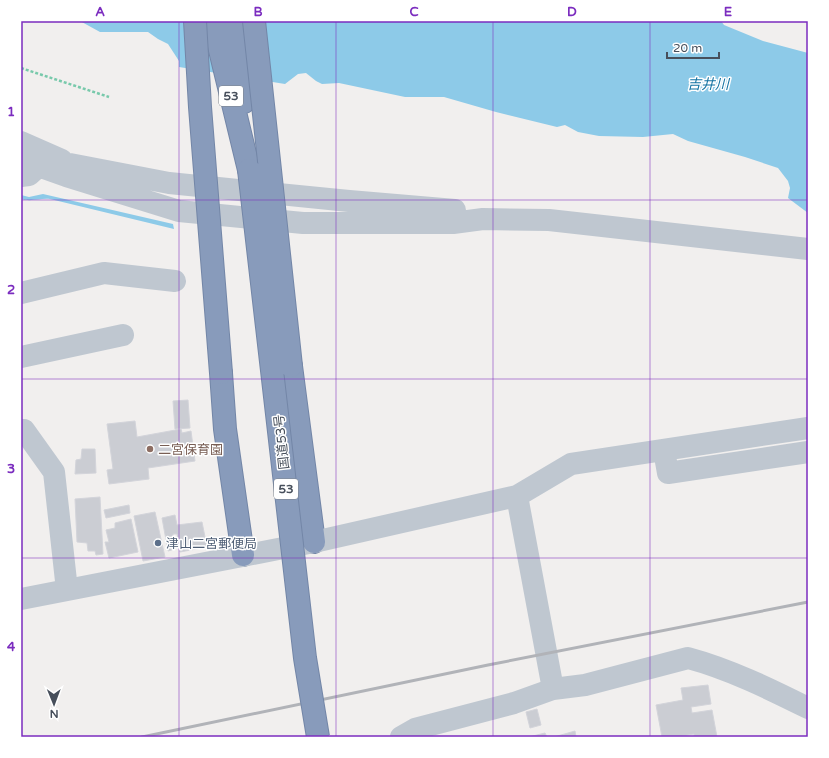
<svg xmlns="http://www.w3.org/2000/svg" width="829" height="758" viewBox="0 0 829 758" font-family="'Varela Round','Noto Sans JP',sans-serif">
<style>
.water{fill:#8dcae8}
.building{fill:#cbcdd3;stroke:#d3d4da}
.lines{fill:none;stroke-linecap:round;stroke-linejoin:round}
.highway-casing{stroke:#7386a7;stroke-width:24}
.path{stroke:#78c9ab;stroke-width:2.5;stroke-dasharray:3 2;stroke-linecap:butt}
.minor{stroke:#bfc7d0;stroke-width:22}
.highway{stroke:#889bbb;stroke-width:22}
.rail{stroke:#b1b3b8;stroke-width:3}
.highway-bridge-casing{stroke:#7386a7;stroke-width:24;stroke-linecap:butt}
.highway-bridge{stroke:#889bbb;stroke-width:22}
.grid{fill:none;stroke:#7b2cbf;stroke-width:1;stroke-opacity:0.55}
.education-dot{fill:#8d6e63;stroke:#fff;stroke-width:1.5}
.service-dot{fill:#5c6f8a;stroke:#fff;stroke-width:1.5}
.labels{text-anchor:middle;stroke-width:3;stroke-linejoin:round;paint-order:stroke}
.shield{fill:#fff;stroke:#7e848c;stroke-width:1}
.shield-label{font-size:12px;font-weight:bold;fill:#474f5b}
.street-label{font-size:13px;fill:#474f5b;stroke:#fff}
.education-label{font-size:13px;fill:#785e54;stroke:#fff;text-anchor:start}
.service-label{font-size:13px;fill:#4e5e75;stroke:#fff;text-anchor:start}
.water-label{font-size:14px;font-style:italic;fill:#1373a3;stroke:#fff}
.neatline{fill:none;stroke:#7b2cbf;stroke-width:1.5}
.grid-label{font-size:13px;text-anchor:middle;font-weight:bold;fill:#7b2cbf}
</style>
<rect width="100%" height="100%" fill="#f1efee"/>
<path class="water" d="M80,21h641l3,4 39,16 45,12v160l-20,-15 2,-10 -2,-7 -10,-13 -33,-11 -57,-16 -15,-7 -30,3 -44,-1 -21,-4 -13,-7 -8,2 -61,-15 -52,-15h-39l-66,-14 -17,1 -6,-3 -10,-8 -8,1 -13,10 -106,-17v-6l-11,-17 -10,-5 -10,-7h-48z
M43,194l130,30 1,5 -124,-30c-10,-1 -19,3 -29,0v-4l8,2z"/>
<path class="building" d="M188,400l2,28 -15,1 -2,-28z
M135,421l2,16 44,-8 1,4 9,-2 4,30 -47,7 1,11 -40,5 -2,-14 6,-1 -6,-45z
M82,449h13l1,24 -21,1 1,-14 5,-1z
M100,497l3,57 -7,1 -1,-4h-7l-1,-8 -10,-1 -2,-43z
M129,505l1,8 -24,5 -2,-8z
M155,512l10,45 -22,4 -9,-45z
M175,515l2,10 25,-3 5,25 -27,5 -3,-18h-4l2,15 -7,2 -6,-33z
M131,519l7,33 -29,6 -4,-16h4l-3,-12 9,-2v-5z
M708,685l3,19 -20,3 1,6 20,-3 5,27h-23v-3l-12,2v1h-20l-6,-32 27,-5 -2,-12z
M537,709l4,16 -11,3 -4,-16z
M575,731l1,6h-22z
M545,733l2,4h-18z"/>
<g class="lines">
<defs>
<path id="highway" d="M216,21l3,25 30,124
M238,21l6,81
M291,366l23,176
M221,373l4,56 18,126"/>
</defs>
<use href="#highway" class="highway-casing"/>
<path class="path" d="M21,68l88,29"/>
<path class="minor" d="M21,142l41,18
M21,160l45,16 113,35 124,12h150l30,-4 66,1 259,29
M21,176l8,-1 10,-9 31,-2 99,19 180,18 106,9
M21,293l83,-20 71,8
M21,357l102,-22
M21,430h3l30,42 13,118
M664,450l4,23 140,-21
M517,496l36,193
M21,599l293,-57 203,-46 54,-32 237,-36
M401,737l14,-8 99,-26 39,-14 32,-4 103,-27c41,11 82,31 120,50"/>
<use href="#highway" class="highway"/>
<path class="rail" d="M142,737l346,-72 320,-63"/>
<defs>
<path id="highway-bridge" d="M195,21l5,86 21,266
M254,21l37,345
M249,170l56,488 13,79"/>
</defs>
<use href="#highway-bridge" class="highway-bridge-casing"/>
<use href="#highway-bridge" class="highway-bridge"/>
</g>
<path class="grid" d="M179,21v716M336,21v716M493,21v716M650,21v716M21,200h787M21,379h787M21,558h787"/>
<circle class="education-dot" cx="150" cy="449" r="4"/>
<circle class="service-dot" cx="158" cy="543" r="4"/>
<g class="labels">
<g class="shield">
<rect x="219" y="86" width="24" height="20" rx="3"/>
<rect x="274" y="479" width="24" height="20" rx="3"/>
</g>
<g class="shield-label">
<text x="231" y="100">53</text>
<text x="286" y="493">53</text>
</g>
<g class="street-label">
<text transform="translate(281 442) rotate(-96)" y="5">国道53号</text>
</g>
<g class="education-label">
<text x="158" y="454">二宮保育園</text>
</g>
<g class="service-label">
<text x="166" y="548">津山二宮郵便局</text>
</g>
<g class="water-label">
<text x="708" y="89">吉井川</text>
</g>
</g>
<rect width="829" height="758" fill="none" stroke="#ffffff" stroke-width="44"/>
<g transform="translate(54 704) rotate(179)" stroke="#ffffff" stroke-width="3" paint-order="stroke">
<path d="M0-3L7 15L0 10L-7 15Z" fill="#474f5b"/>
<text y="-6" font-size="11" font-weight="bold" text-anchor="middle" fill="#474f5b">N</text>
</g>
<path d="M667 52v6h52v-6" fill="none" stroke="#474f5b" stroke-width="2"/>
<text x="673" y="52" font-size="12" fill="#474f5b" stroke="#ffffff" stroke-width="3" paint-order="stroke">20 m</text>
<rect x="22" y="22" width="785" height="714" class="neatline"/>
<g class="grid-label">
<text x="100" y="16">A</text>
<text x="258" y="16">B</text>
<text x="414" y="16">C</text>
<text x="572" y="16">D</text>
<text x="728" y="16">E</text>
<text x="11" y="116">1</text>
<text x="11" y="294">2</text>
<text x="11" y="473">3</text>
<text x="11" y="651">4</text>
</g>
</svg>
